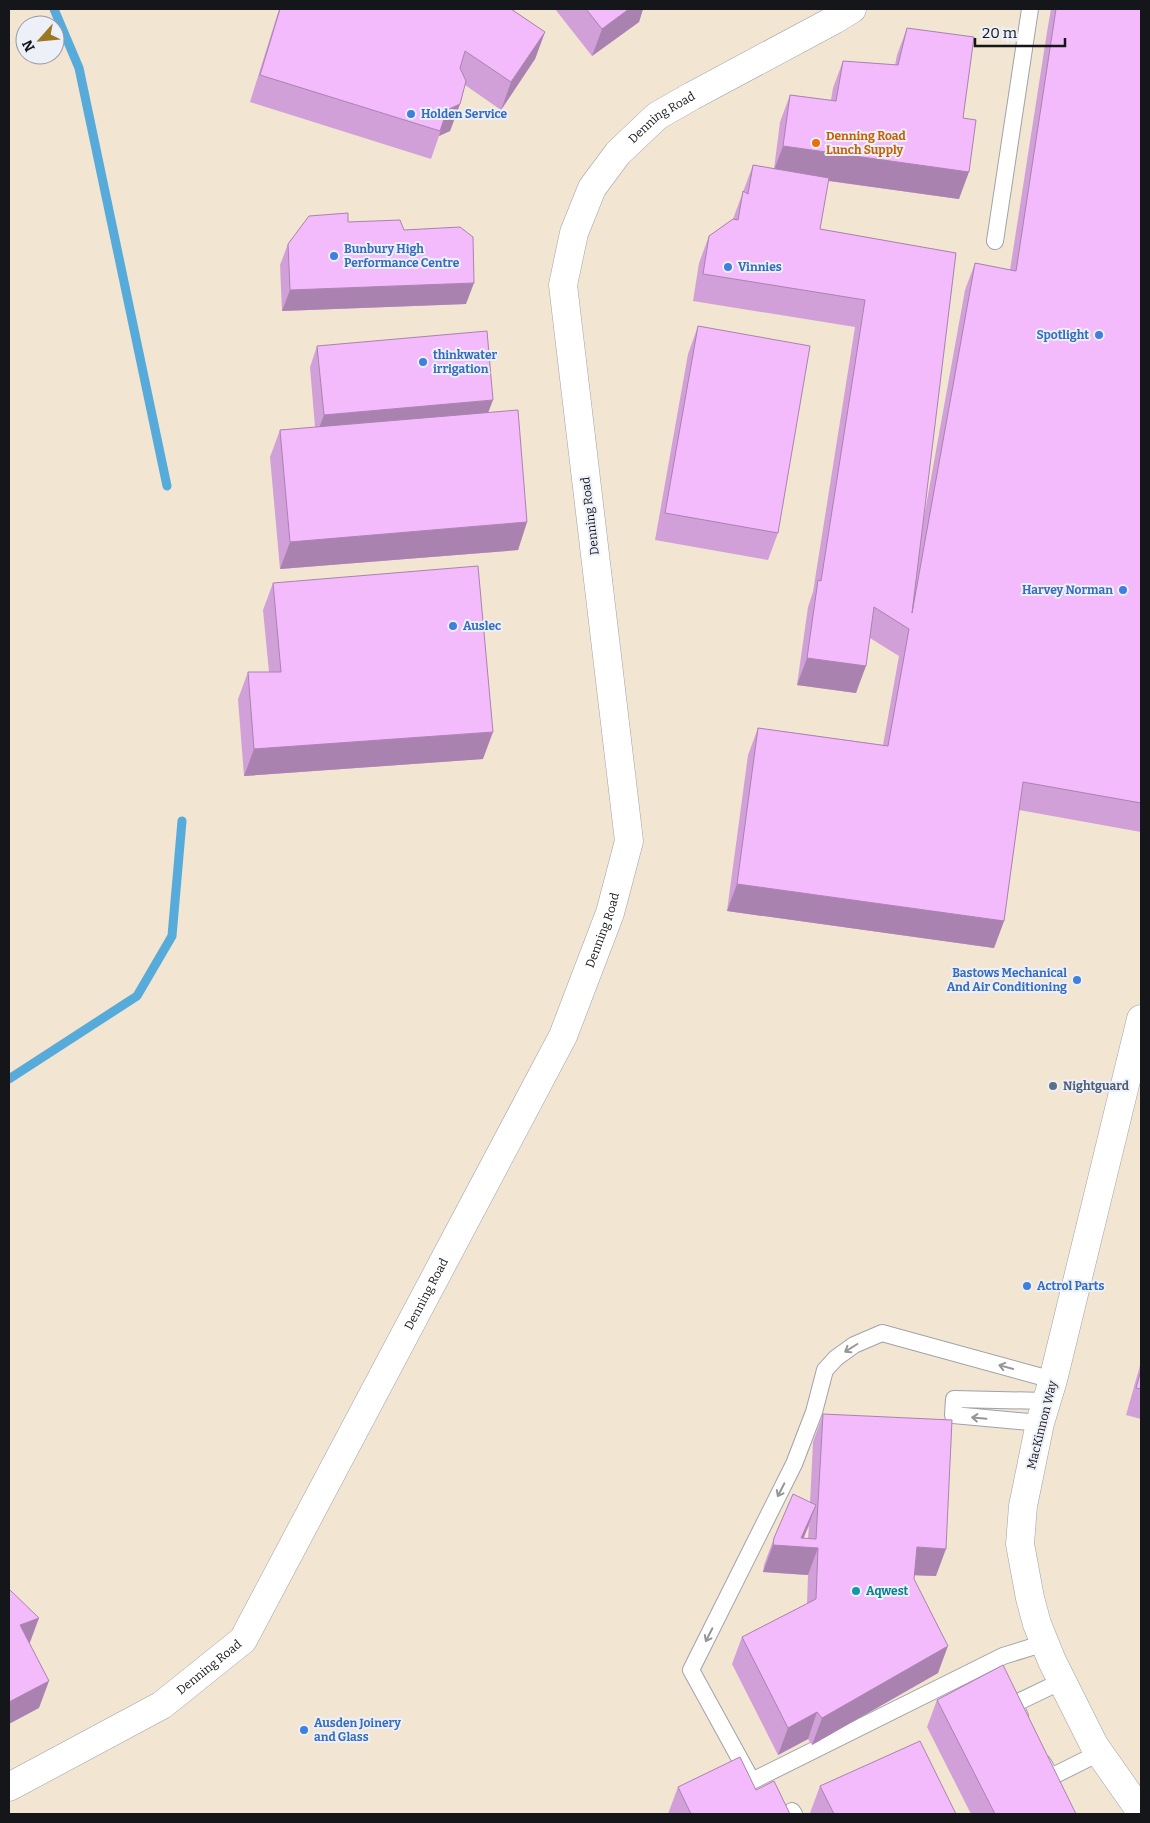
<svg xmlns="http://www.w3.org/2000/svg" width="1150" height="1823" viewBox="0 0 1150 1823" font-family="Bitter,serif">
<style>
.commercial{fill:#f2e5d1;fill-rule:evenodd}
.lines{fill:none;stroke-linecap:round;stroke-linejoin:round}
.stream{stroke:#57abdb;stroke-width:9}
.service-casing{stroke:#9fa2aa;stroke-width:18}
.minor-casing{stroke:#9fa2aa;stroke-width:29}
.service{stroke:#fff;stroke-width:16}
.minor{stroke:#fff;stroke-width:28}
.wall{fill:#d1a0d9;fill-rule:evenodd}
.shaded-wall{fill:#aa82b0}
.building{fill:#f3bafc;stroke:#aa82b0}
.oneway{stroke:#969698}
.shop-dot{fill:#3f7fe0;stroke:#edf0f9;stroke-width:2}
.food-dot{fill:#e8710a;stroke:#edf0f9;stroke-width:2}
.service-dot{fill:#5c6f8a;stroke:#edf0f9;stroke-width:2}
.culture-dot{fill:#0f9aa8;stroke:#edf0f9;stroke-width:2}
.labels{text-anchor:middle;stroke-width:4;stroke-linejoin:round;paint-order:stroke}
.shop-label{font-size:12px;font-weight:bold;fill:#366cbe;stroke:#edf0f9;text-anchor:start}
.street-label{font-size:12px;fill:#151619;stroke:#edf0f9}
.food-label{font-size:12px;font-weight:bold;fill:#c56008;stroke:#edf0f9;text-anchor:start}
.service-label{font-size:12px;font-weight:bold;fill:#4e5e75;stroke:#edf0f9;text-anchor:start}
.culture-label{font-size:12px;font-weight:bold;fill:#0d838f;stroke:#edf0f9;text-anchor:start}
</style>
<rect width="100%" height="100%" fill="#edf0f9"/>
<path class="commercial" d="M9,9h1132v1805h-1132zM25,25h30v30h-30z"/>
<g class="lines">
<path class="stream" d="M54,9l25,59 88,418
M9,1079l128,-83 35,-60 10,-115"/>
<defs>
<path id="service" d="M995,241l35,-232
M1040,1423l-87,-8 1,-16 92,2
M1045,1643l-42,13 -251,125 -61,-111 103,-206 20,-52 11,-42 11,-12 18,-13 28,-12 171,47
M1020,1716l-6,-12 48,-23
M1043,1763l8,14 48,-24
M792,1811l2,3"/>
<g id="minor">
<path d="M1141,1019l-88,361 -13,43 -17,83 -3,38 10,54 7,26 15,37 42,84 47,67"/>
<path id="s1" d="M9,1787l153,-82 81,-65 320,-604 47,-123 19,-72 -66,-556 11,-52 18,-45 26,-35 39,-37 35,-20 142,-76 18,-11"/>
</g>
</defs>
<use href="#service" class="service-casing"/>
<use href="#minor" class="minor-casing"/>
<use href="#service" class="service"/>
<use href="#minor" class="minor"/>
</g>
<path class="wall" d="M279,9h232l34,23 -10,27 -34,51 -36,-25 -5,19 -10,27 -11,5 -8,23 -181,-57z
M555,9h88l-4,13 -47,34z
M1051,9h90v823l-122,-22 -15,111 -10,27 -267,-37 21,-156 10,-27 125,17 16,-89 -29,-18 -14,55 -59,-8 11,-78 5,-15 42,-265 -162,-26 6,-38 10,-27 24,-17 20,-54 21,4 6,-47 10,-27 41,5 2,-12 10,-27 52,4 2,-10 10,-27 56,90 -4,81 -131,-18 -8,48 136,24 -34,275 43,-238 10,-27 35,7 37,-238z
M348,222l56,8 62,74 -184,7 -2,-46 8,-21z
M698,326l80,207 -10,27 -113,-20 33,-186z
M317,346l171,67 39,109 -9,28 -238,19 -10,-112 10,-27 35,-3 -5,-60z
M273,583l210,176 -239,17 -6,-77 10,-27h21l-6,-62z
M1141,1362v57l-15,-4z
M823,1414l113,162 -22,-1v4l24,94 -126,72 -4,-6 -30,16 -46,-91 10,-27 65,-33 1,-29 -45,-3 1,-7 10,-27 36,-36 3,-60zM809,1526l-1,12h-4l2,-6z
M937,1700l139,114h-105l-44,-87z
M820,1786l136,28h-145l-1,-1z
M678,1787l78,3 34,24h-122z"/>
<path class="shaded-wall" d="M629,9h14l-4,13 -47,34 10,-27z
M545,32l-10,27 -34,51 10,-28z
M460,104l-10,27 -11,5 8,-26z
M783,146l186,26 -10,27 -186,-26z
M474,283l-8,21 -184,7 8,-21z
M493,400l-8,21 -169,15 8,-21z
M527,522l-9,28 -238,19 10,-27z
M807,658l59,8 -10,27 -59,-8z
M493,732l-10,27 -239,17 10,-27z
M737,884l267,37 -10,27 -267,-37z
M816,1505l-10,27 -6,14 18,2 -10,27 -45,-3 10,-27 28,-7z
M917,1547l29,2 -10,27 -29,-1z
M39,1618l-10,27 -9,-20z
M948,1646l-10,27 -126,72 10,-27z
M49,1681l-10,27 -30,16v-22z
M817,1712l-9,27 -30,16 10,-27z"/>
<path class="building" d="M280,9h231l34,23 -34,50 -46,-31 -5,17 6,13 -6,23 -13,6 -7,21 -180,-56z
M586,9h43l-27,20z
M1056,9h85v794l-118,-21 -19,139 -267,-37 21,-156 130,18 21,-117 -35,-22 -8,59 -59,-8 11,-78 3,1 44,-281 -162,-26 6,-38 24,-17 5,1 5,-29 5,3 5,-29 76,13 -9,51 136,24 -44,360 63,-350 41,8z
M907,28l67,9 -11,81 13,2 -7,52 -186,-26 7,-51 46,6 7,-40 55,4z
M348,213v9l52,-2 4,10 56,-3 13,10 1,46 -184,7 -2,-46 21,-28z
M698,326l112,20 -32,187 -113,-20z
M487,331l6,69 -169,15 -7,-69z
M518,410l9,112 -237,20 -10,-112z
M478,566l15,166 -239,17 -6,-77h33l-8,-89z
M1141,1370v19l-5,-1z
M823,1414l129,6 -6,129 -29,-2 -3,32 34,67 -126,72 -5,-6 -29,16 -46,-91 74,-38 2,-51 -45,-3 1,-7 19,-44 23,11 -15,33 15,1z
M9,1589l30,29 -19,7 29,56 -40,21z
M1003,1665l73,149h-81l-58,-114z
M920,1741l36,73h-122l-14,-28z
M740,1757l16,33 18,-9 16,33h-99l-13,-27z"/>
<defs><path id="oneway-shaft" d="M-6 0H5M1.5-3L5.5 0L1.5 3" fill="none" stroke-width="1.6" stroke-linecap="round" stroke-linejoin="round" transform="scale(1.25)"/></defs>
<g class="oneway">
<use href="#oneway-shaft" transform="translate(851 1348) rotate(148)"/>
<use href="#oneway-shaft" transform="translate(1006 1367) rotate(-165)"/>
<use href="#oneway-shaft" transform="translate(979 1418) rotate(-175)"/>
<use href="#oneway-shaft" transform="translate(781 1490) rotate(117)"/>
<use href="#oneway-shaft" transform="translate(709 1635) rotate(117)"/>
</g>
<g class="shop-dot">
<circle cx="411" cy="114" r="5"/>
<circle cx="334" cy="256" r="5"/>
<circle cx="728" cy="267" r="5"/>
<circle cx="1099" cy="335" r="5"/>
<circle cx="423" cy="362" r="5"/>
<circle cx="1123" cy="590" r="5"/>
<circle cx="453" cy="626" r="5"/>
<circle cx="1077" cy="980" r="5"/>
<circle cx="1027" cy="1286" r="5"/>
<circle cx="304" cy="1730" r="5"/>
</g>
<circle class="food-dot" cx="816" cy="143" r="5"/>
<circle class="service-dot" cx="1053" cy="1086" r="5"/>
<circle class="culture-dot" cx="856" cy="1591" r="5"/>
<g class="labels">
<g class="shop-label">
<text x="421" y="118">Holden Service</text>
<text x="344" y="253">Bunbury High<tspan x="344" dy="14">Performance Centre</tspan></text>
<text x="738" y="271">Vinnies</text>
<text x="1089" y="339" text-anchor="end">Spotlight</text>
<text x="433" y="359">thinkwater<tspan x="433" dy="14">irrigation</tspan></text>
<text x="1113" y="594" text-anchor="end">Harvey Norman</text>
<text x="463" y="630">Auslec</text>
<text x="1067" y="977" text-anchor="end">Bastows Mechanical<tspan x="1067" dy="14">And Air Conditioning</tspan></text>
<text x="1037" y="1290">Actrol Parts</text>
<text x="314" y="1727">Ausden Joinery<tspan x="314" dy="14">and Glass</tspan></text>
</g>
<g class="street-label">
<text dy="4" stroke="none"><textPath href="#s1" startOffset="1929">Denning Road</textPath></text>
<text transform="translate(590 516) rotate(-97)" y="4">Denning Road</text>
<text dy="4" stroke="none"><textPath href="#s1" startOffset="1074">Denning Road</textPath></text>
<text dy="4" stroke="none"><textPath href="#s1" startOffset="669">Denning Road</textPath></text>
<text transform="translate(1042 1425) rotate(-76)" y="4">MacKinnon Way</text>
<text dy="4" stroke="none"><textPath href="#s1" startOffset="234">Denning Road</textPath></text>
</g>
<g class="food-label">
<text x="826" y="140">Denning Road<tspan x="826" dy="14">Lunch Supply</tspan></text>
</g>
<g class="service-label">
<text x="1063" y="1090">Nightguard</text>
</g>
<g class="culture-label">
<text x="866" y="1595">Aqwest</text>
</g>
</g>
<rect width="1150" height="1823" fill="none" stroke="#151619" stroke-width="20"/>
<g transform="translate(40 40) rotate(243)"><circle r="24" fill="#edf0f9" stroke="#97999f"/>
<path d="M0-4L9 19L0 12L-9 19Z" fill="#9b7923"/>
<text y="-8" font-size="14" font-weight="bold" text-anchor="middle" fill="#151619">N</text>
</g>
<path d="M975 38v8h90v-8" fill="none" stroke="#151619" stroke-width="2.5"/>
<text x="982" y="38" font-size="15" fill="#151619" stroke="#edf0f9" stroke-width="4" paint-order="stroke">20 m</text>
</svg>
